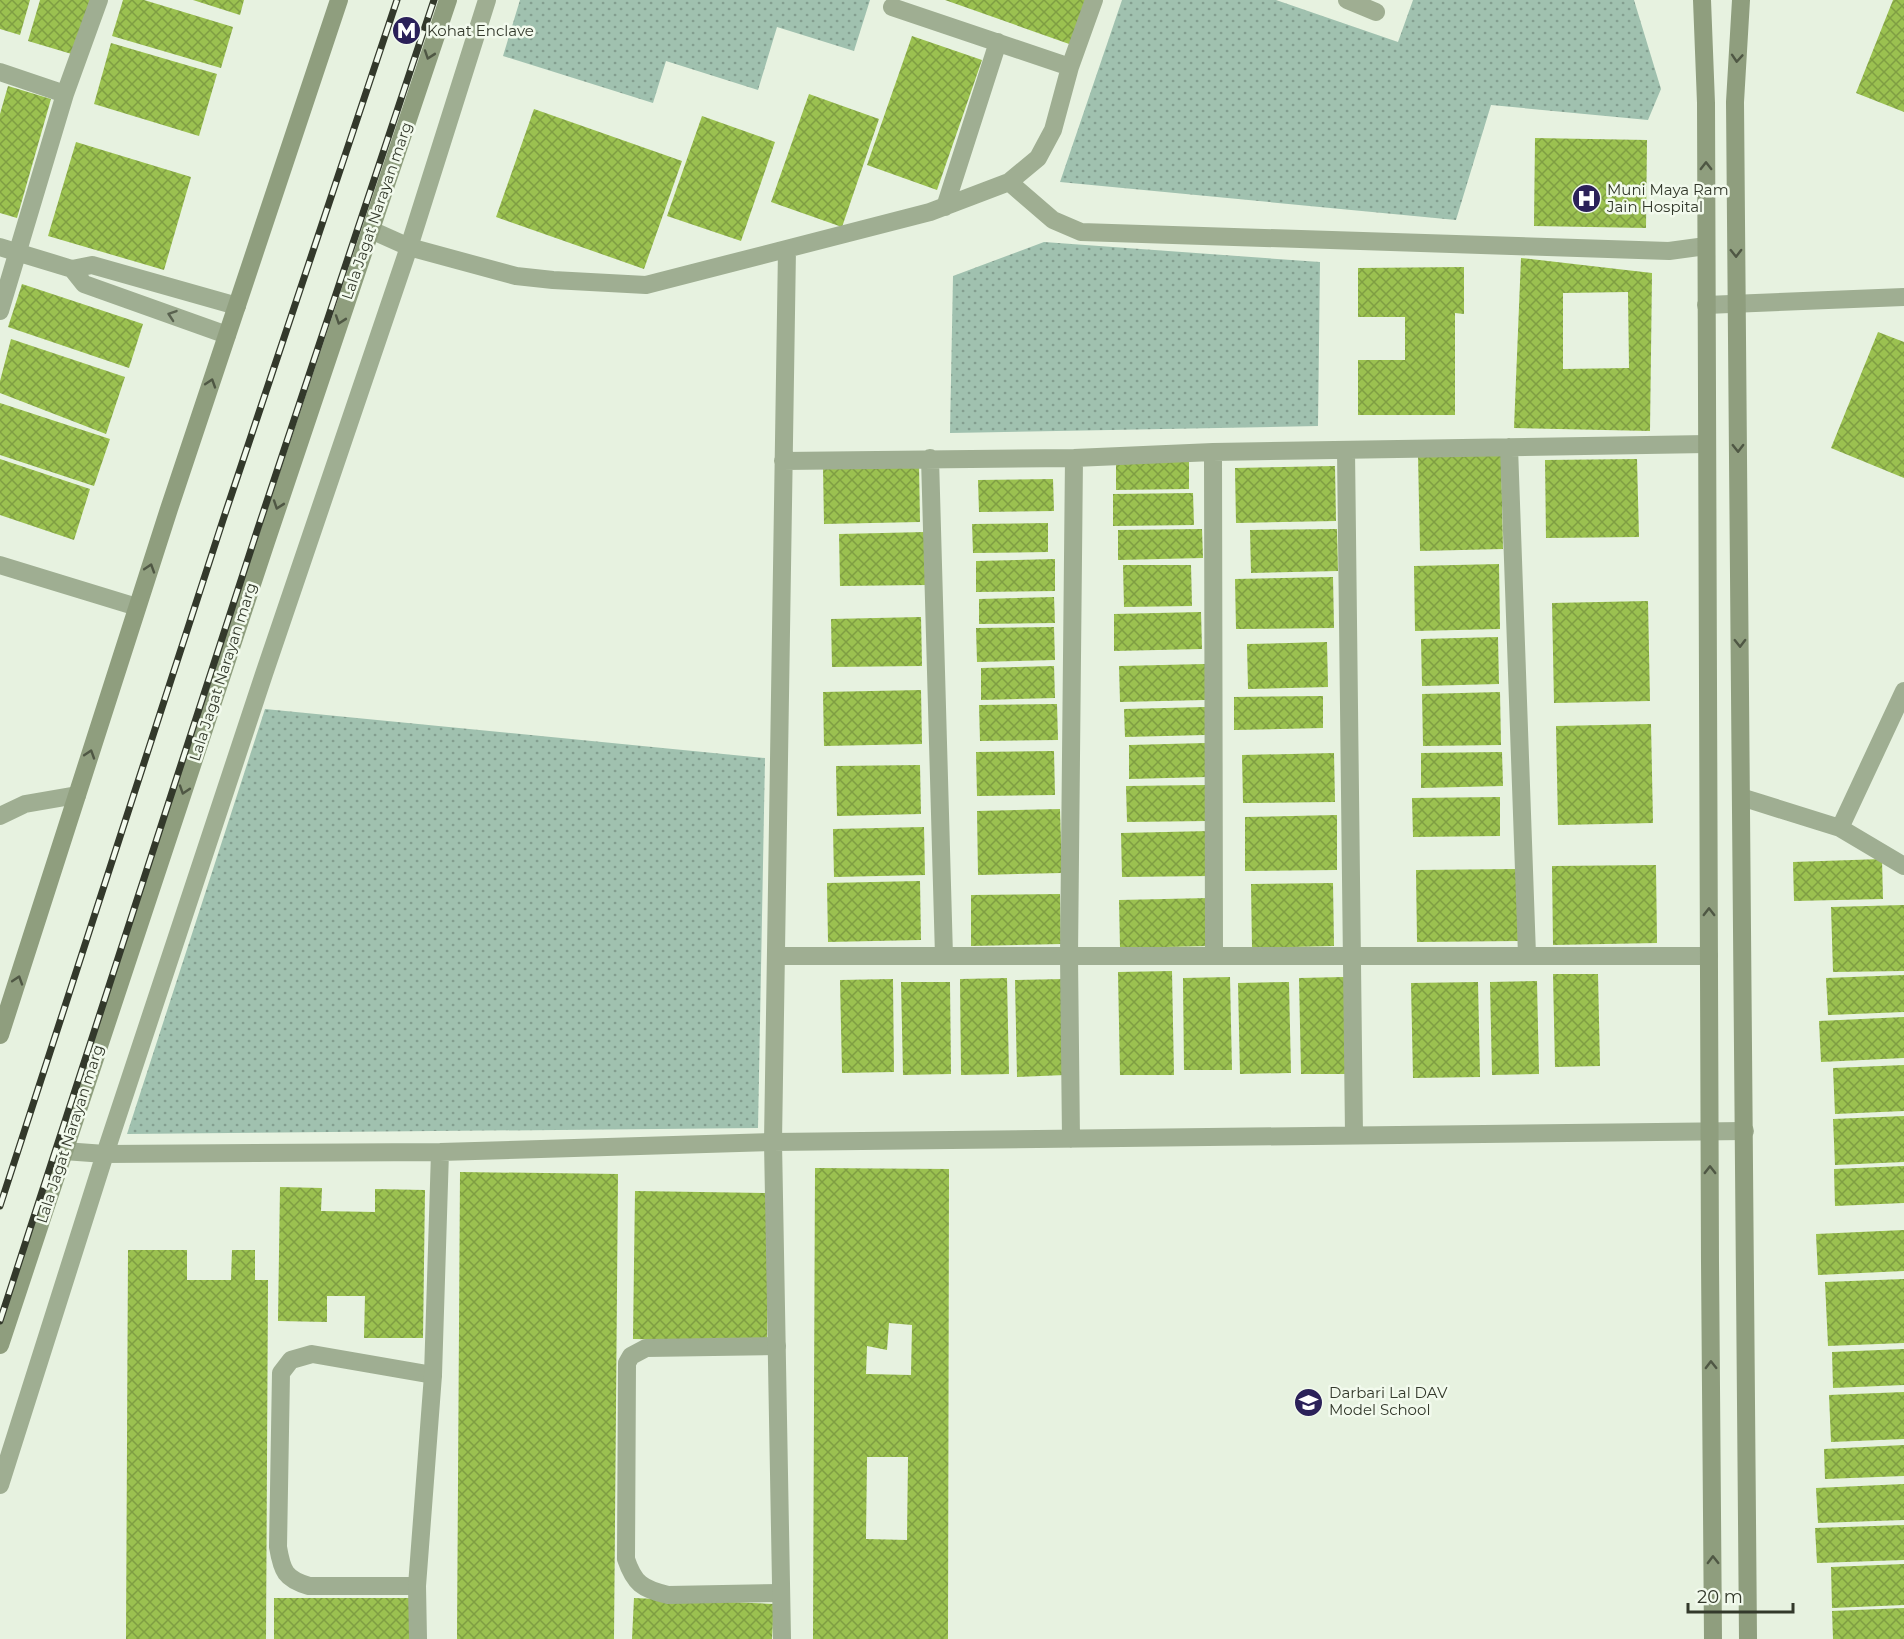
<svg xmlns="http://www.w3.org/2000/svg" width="1904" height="1639" viewBox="0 0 1904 1639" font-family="Montserrat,sans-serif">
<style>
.park{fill:url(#park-dots)}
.building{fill:url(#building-cross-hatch);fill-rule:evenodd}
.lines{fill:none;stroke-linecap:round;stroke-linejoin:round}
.lane{stroke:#9fae92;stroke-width:18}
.street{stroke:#9fae92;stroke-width:18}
.secondary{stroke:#8f9e7e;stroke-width:18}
.rail-casing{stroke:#33392b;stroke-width:7}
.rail{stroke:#f2faed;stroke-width:4.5;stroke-dasharray:14;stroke-linecap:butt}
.oneway{stroke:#4f5744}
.oneway2{stroke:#59624f}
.labels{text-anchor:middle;stroke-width:5;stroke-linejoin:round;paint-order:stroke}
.poi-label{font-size:15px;fill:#33392b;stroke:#f2faed;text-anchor:start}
.street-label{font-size:15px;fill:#33392b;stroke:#f2faed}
</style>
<defs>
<pattern id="park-dots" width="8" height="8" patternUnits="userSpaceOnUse" patternTransform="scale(1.5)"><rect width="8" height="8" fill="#a0c1af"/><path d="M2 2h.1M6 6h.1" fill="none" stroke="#839e8f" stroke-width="1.8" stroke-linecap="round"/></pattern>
<pattern id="building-cross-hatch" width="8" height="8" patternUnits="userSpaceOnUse" patternTransform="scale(1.5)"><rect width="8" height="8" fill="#9bc150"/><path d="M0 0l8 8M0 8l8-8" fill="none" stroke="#7f9e43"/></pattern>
</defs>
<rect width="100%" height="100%" fill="#e7f2e0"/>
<path class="park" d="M520,0h350l-16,51 -77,-24 -19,63 -92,-29 -13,42 -150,-47z
M1122,0h154l122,42 15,-42h221l27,89 -13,31 -157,-15 -35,115 -396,-38z
M1044,242l276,20 -2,164 -368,7 3,-157z
M265,709l500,49 -7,370 -631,6z"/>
<path class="building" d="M0,0h30l-10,35 -20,-6z
M40,0h51l-16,55 -47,-14z
M123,0h21l89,27 -12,41 -109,-32z
M193,0h51l-4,15z
M945,0h143l-16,45z
M1893,0h11v112l-48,-19z
M912,36l70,24 -45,130 -70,-25z
M111,43l106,31 -18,62 -105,-32z
M8,86l43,13 -34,119 -17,-5v-99z
M809,94l70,25 -37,108 -71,-25z
M534,109l148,52 -38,108 -148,-52z
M702,116l73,26 -34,99 -74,-25z
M1535,138l112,2 -1,88 -112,-2z
M76,142l115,35 -27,93 -116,-34z
M1521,258l131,15 -2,158 -136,-3zM1628,292l1,76 -66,1v-76z
M1464,267v47l-9,-1v102h-97v-55h47v-43h-47v-49z
M22,284l121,40 -14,44 -121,-41z
M1878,332l26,10v136l-73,-30z
M11,339l114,38 -19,57 -106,-41v-12z
M0,403l110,36 -16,47 -94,-31z
M1501,452l2,97 -83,2 -2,-97z
M1189,456v33l-73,1v-33z
M0,459l90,30 -16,51 -74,-25z
M1637,459l2,78 -93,1 -1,-78z
M919,465l1,57 -96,2 -1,-57z
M1335,466l1,55 -100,2 -1,-55z
M1053,479l1,32 -75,1 -1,-32z
M1193,493l1,32 -81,1v-32z
M1048,523v29l-75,1 -1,-29z
M1202,529l1,29 -85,2v-30z
M1337,529l1,42 -87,2 -1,-43z
M926,532l1,53 -87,1 -1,-52z
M1055,559v32l-79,1v-31z
M1499,564l1,65 -85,2 -1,-65z
M1123,565h68l1,41 -68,1z
M1333,577l1,51 -98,1 -1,-50z
M1054,597l1,26 -76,1v-25z
M1648,601l2,100 -96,2 -2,-100z
M1201,612l1,37 -88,2v-37z
M921,617l1,49 -90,1 -1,-48z
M1054,627l1,33 -78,2 -1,-34z
M1498,637l1,47 -77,2 -1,-47z
M1327,642l1,45 -80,2 -1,-45z
M1205,664v36l-85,2 -1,-36z
M1054,666l1,32 -74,2v-32z
M921,690l1,54 -98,2 -1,-54z
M1500,692l1,53 -78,1 -1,-52z
M1323,696v32l-89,2v-33z
M1057,704l1,36 -78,1 -1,-36z
M1205,707v28l-80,2 -1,-28z
M1651,724l2,99 -95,2 -2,-99z
M1206,743l1,34 -78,2v-34z
M1054,751l1,44 -78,1 -1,-44z
M1502,752l1,34 -82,2v-35z
M1334,753l1,49 -92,1 -1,-48z
M920,765l1,49 -84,2 -1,-50z
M1206,785l1,36 -80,1 -1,-36z
M1500,797v39l-87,1 -1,-39z
M1060,809l2,64 -84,2 -1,-64z
M1337,815v55l-92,1v-54z
M924,827l1,48 -91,2 -1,-48z
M1210,831l1,45 -89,1 -1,-44z
M1882,859l1,40 -89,2 -1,-39z
M1656,865l1,78 -104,2 -1,-79z
M1517,869l1,72 -101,1 -1,-72z
M920,881l1,59 -93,2 -1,-59z
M1333,883l1,63 -82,2 -1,-64z
M1060,894l1,50 -90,2v-51z
M1209,898l1,48 -90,2 -1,-48z
M1904,905v66l-71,1 -2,-65z
M1172,971l2,104h-54l-2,-103z
M1553,974h45l2,92 -45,1z
M1904,975v37l-76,3 -2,-37z
M1230,977l2,93h-48l-1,-92z
M1344,977l2,97h-45l-2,-96z
M1007,978l2,96 -48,1 -1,-96z
M893,979l1,93 -52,1 -2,-93z
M1063,979l2,96 -48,2 -2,-97z
M1537,981l2,93 -47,1 -2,-93z
M901,982h49l1,92 -48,1z
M1289,982l2,91 -51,1 -2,-91z
M1478,982l2,95 -67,1 -2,-95z
M1904,1017v41l-83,4 -2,-41z
M1904,1065v46l-69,3 -2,-46z
M1904,1116v46l-69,3 -2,-46z
M1904,1166v37l-69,3 -1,-37z
M815,1168l134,1 -1,470h-135zM889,1323l23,2 -1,50 -45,-1 1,-28 20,4zM867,1457h41l-1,83 -41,-1z
M460,1172l158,2 -4,465h-157z
M280,1187l42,1 -1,23 54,1v-23l50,1 -2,148h-59l1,-42h-38v26l-49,-1z
M635,1191l134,2 -2,148 -134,-2z
M1904,1230v41l-86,4 -2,-41z
M128,1250h59v30h44l1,-30h23v30h13l-2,359h-140z
M1904,1279v64l-76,3 -3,-64z
M1904,1349v36l-71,3 -1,-36z
M1904,1392v47l-73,3 -2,-47z
M1904,1445v31l-79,3 -1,-30z
M1904,1484v36l-86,3 -2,-35z
M1904,1525v35l-87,3 -2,-35z
M1904,1564v41l-72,3 -1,-41z
M274,1598h138v41h-138z
M634,1598l140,6 -2,35h-140z
M1904,1608v31h-71l-1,-28z"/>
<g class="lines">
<path class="lane" d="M0,816l25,-12 52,-9
M777,1346l-131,2 -15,8 -4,7 -1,196c8,24 16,30 42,36l113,-2
M417,1586h-108c-24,-7 -27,-15 -31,-39l3,-174 10,-13 21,-6 121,21"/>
<path class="street" d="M1347,0l29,12
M892,7l178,60
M0,72l65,22
M1009,182l44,38 28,12 588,19 37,-5
M945,207l53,-165
M371,230l38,17 107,29 37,4 93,5 284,-73 79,-30 29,-24 15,-28 17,-63 24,-67
M0,247l72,22 20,-4 145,41
M72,269l12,15 143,51
M1706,305l198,-8
M0,311l65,-217 34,-94
M1509,447l18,508
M1346,450l8,685
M1213,452l1,502
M930,458l14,498
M783,461l291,-3 139,-6 494,-8
M0,565l137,42
M1741,797l99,31 64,38
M1840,828l64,-137
M776,956h933
M1071,1139l-2,-183 5,-498
M64,1151l41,3 335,-2 333,-10 972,-11
M0,1485l105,-331 159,-480 145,-427 78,-247
M418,1639l-1,-53 16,-211 7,-223
M782,1639l-9,-497 14,-893"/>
<path class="secondary" d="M1702,0l4,103 4,1159 3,377
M1741,0l-6,102 13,1537
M0,1035l169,-526 170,-509
M0,1345l266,-803 182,-542"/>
<defs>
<path id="rail" d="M0,1206l223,-686 174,-520
M0,1321l257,-790 177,-531"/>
</defs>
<use href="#rail" class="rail-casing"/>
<use href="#rail" class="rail"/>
</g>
<defs><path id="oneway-chevron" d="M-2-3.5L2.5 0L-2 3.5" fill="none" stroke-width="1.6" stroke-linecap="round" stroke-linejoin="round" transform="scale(1.5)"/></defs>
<g class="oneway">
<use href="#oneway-chevron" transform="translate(429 55) rotate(109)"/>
<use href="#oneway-chevron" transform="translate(1737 58) rotate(94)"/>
<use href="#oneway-chevron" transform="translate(1706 166) rotate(-90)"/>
<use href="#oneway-chevron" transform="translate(1736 253) rotate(89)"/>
<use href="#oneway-chevron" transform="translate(340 320) rotate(109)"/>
<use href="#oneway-chevron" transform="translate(211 383) rotate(-72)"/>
<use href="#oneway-chevron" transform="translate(1738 448) rotate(89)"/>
<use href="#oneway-chevron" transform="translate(278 505) rotate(109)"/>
<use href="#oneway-chevron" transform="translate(150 568) rotate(-72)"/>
<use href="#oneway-chevron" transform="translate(1740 643) rotate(89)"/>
<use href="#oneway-chevron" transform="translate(90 754) rotate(-72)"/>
<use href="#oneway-chevron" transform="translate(184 790) rotate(108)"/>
<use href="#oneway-chevron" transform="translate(1709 912) rotate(-90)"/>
<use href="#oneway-chevron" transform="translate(18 980) rotate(-72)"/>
<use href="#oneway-chevron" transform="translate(1710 1170) rotate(-90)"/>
<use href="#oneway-chevron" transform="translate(1711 1365) rotate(-91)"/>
<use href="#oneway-chevron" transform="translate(1713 1560) rotate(-91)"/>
</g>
<use class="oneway2" href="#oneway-chevron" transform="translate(172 315) rotate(-161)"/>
<defs>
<symbol id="metro-disc" viewBox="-11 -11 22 22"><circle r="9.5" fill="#2b2159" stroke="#f2faed"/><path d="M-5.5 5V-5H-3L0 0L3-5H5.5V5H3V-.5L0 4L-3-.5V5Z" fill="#fff"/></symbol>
<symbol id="hospital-disc" viewBox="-11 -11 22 22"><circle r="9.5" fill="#2b2159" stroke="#f2faed"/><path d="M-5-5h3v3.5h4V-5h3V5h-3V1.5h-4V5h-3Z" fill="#fff"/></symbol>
<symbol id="school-disc" viewBox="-11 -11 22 22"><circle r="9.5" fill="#2b2159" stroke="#f2faed"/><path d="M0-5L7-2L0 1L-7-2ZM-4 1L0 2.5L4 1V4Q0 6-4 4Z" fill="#fff"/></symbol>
</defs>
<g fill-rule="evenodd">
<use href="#metro-disc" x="390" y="14" width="33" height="33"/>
<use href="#hospital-disc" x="1570" y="182" width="33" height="33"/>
<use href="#school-disc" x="1292" y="1386" width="33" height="33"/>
</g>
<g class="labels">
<g class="poi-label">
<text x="427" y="36">Kohat Enclave</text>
<text x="1607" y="195">Muni Maya Ram<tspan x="1607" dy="17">Jain Hospital</tspan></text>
<text x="1329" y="1398">Darbari Lal DAV<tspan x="1329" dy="17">Model School</tspan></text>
</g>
<g class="street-label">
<text transform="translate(377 211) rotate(-71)" y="5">Lala Jagat Narayan marg</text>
<text transform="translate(223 672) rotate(-72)" y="5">Lala Jagat Narayan marg</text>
<text transform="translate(70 1134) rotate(-72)" y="5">Lala Jagat Narayan marg</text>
</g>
</g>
<path d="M1688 1603v9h105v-9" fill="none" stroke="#33392b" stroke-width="3"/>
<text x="1697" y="1603" font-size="18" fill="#33392b" stroke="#f2faed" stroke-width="4.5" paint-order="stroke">20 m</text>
</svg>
